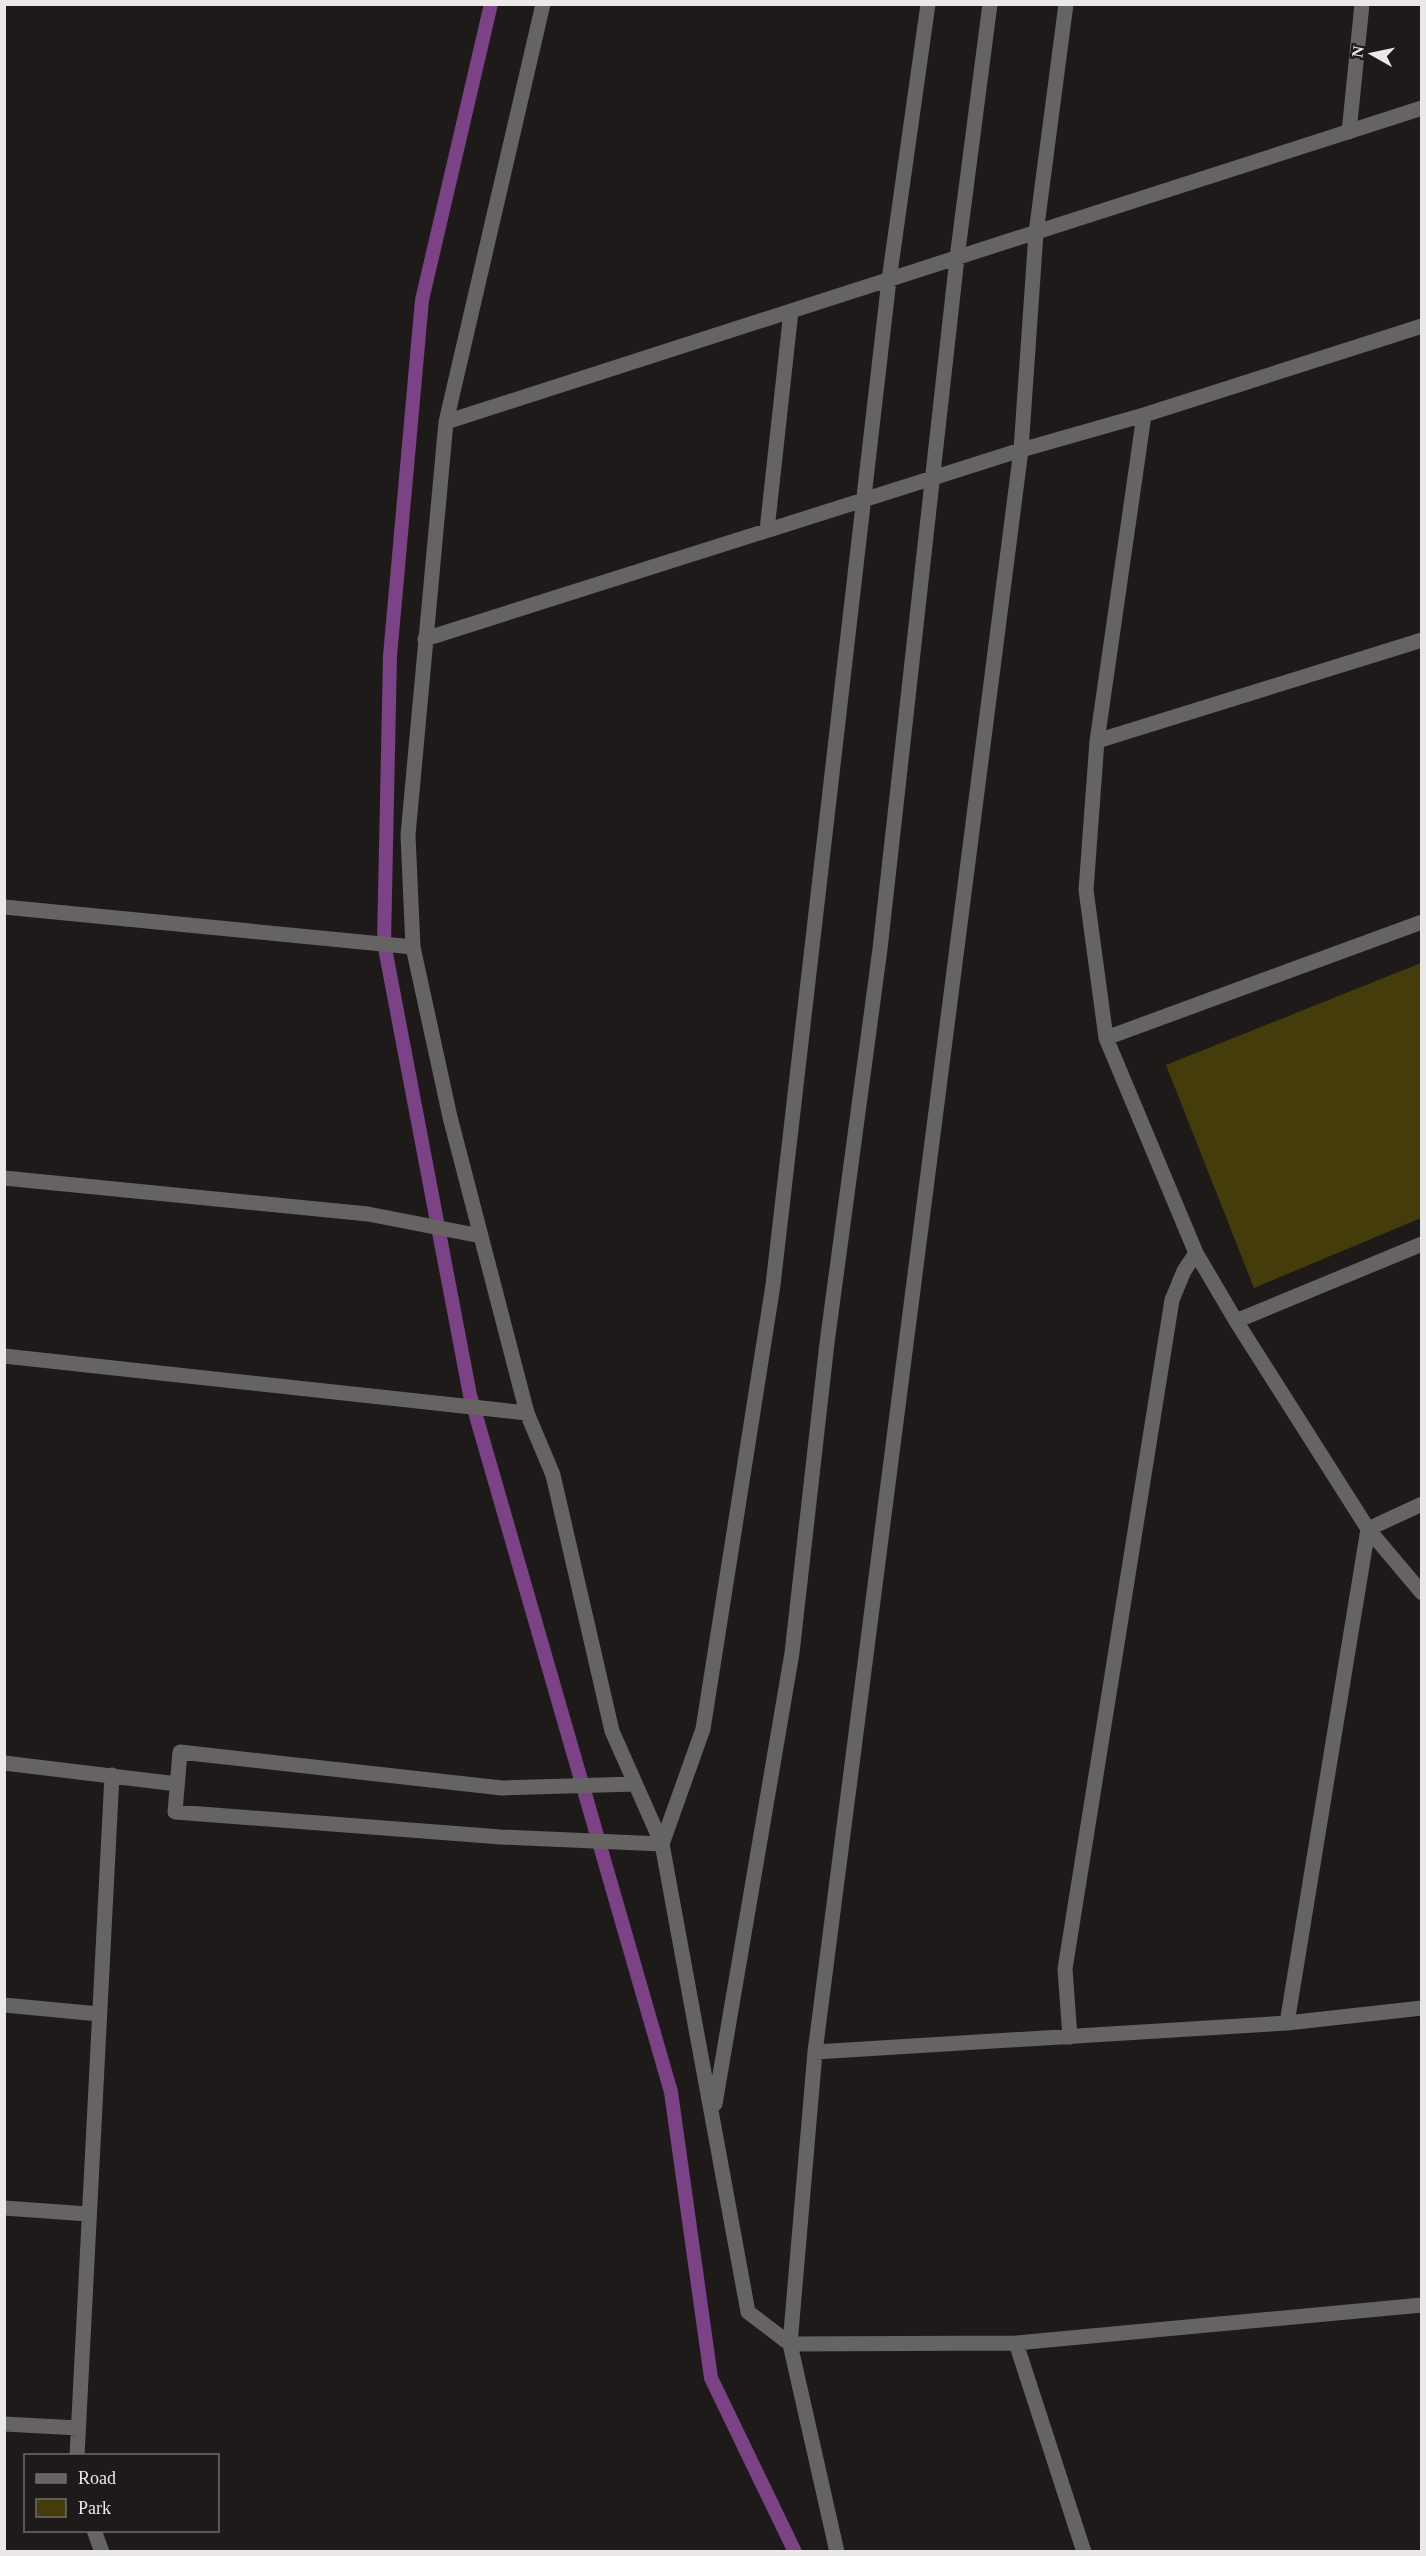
<svg xmlns="http://www.w3.org/2000/svg" width="1426" height="2556" viewBox="0 0 1426 2556" font-family="Georgia,serif">
<style>
.green{fill:#443c0a}
.lines{fill:none;stroke-linecap:round;stroke-linejoin:round}
.stream{stroke:#7b4286;stroke-width:14}
.minor{stroke:#656463;stroke-width:15}
</style>
<rect width="100%" height="100%" fill="#1e1a1a"/>
<path class="green" d="M1421,963v255l-167,70 -88,-223z"/>
<g class="lines">
<path class="stream" d="M491,4l-69,296 -32,356 -6,287 86,452 201,697 40,286 84,174"/>
<path class="minor" d="M543,4l-97,418 -38,413 5,112 37,170 77,296 26,62 59,256 50,113 86,468 42,32 47,208
M1066,4l-30,229 -15,217 -206,1602 -25,292 226,-1 406,-38
M1349,132l13,-128
M1144,415l-47,326 -11,149 20,148 90,215 40,68 132,208 54,64
M446,422l976,-314
M767,530l24,-219
M425,639l596,-189 123,-35 278,-89
M1097,741l325,-101
M4,907l409,40
M1106,1038l316,-116
M4,1178l364,36 113,22
M1236,1321l186,-77
M4,1356l523,57
M1368,1529l54,-25
M4,1763l173,21
M635,1784l-133,4 -322,-36 -5,60 326,25 161,7
M662,1844l41,-115 70,-444 116,-1005 39,-276
M4,2005l95,9
M1287,2023l81,-494
M1070,2037l-5,-68 107,-669 12,-29 12,-18
M815,2052l472,-29 135,-15
M715,2104l77,-451 35,-310 53,-394 77,-691 33,-254
M4,2208l84,6
M1016,2343l68,209
M4,2424l74,4
M77,2456l35,-681
M94,2530l8,22"/>
</g>
<rect width="1426" height="2556" fill="none" stroke="#ebe8e8" stroke-width="12"/>
<rect x="24" y="2454" width="195" height="78" fill="#1e1a1a" stroke="#706c6c" stroke-width="1.5"/>
<rect x="36" y="2474" width="30" height="9" fill="#656463" stroke="#706c6c" stroke-width="1.5"/>
<text x="78" y="2484" font-size="18" fill="#ebe8e8">Road</text>
<rect x="36" y="2499" width="30" height="18" fill="#443c0a" stroke="#706c6c" stroke-width="1.5"/>
<text x="78" y="2514" font-size="18" fill="#ebe8e8">Park</text>
<g transform="translate(1372 54) rotate(279)" stroke="#1e1a1a" stroke-width="4.5" paint-order="stroke">
<path d="M0-4.5L10 22L0 15L-10 22Z" fill="#ebe8e8"/>
<text y="-9" font-size="16" font-weight="bold" text-anchor="middle" fill="#ebe8e8">N</text>
</g>
</svg>
